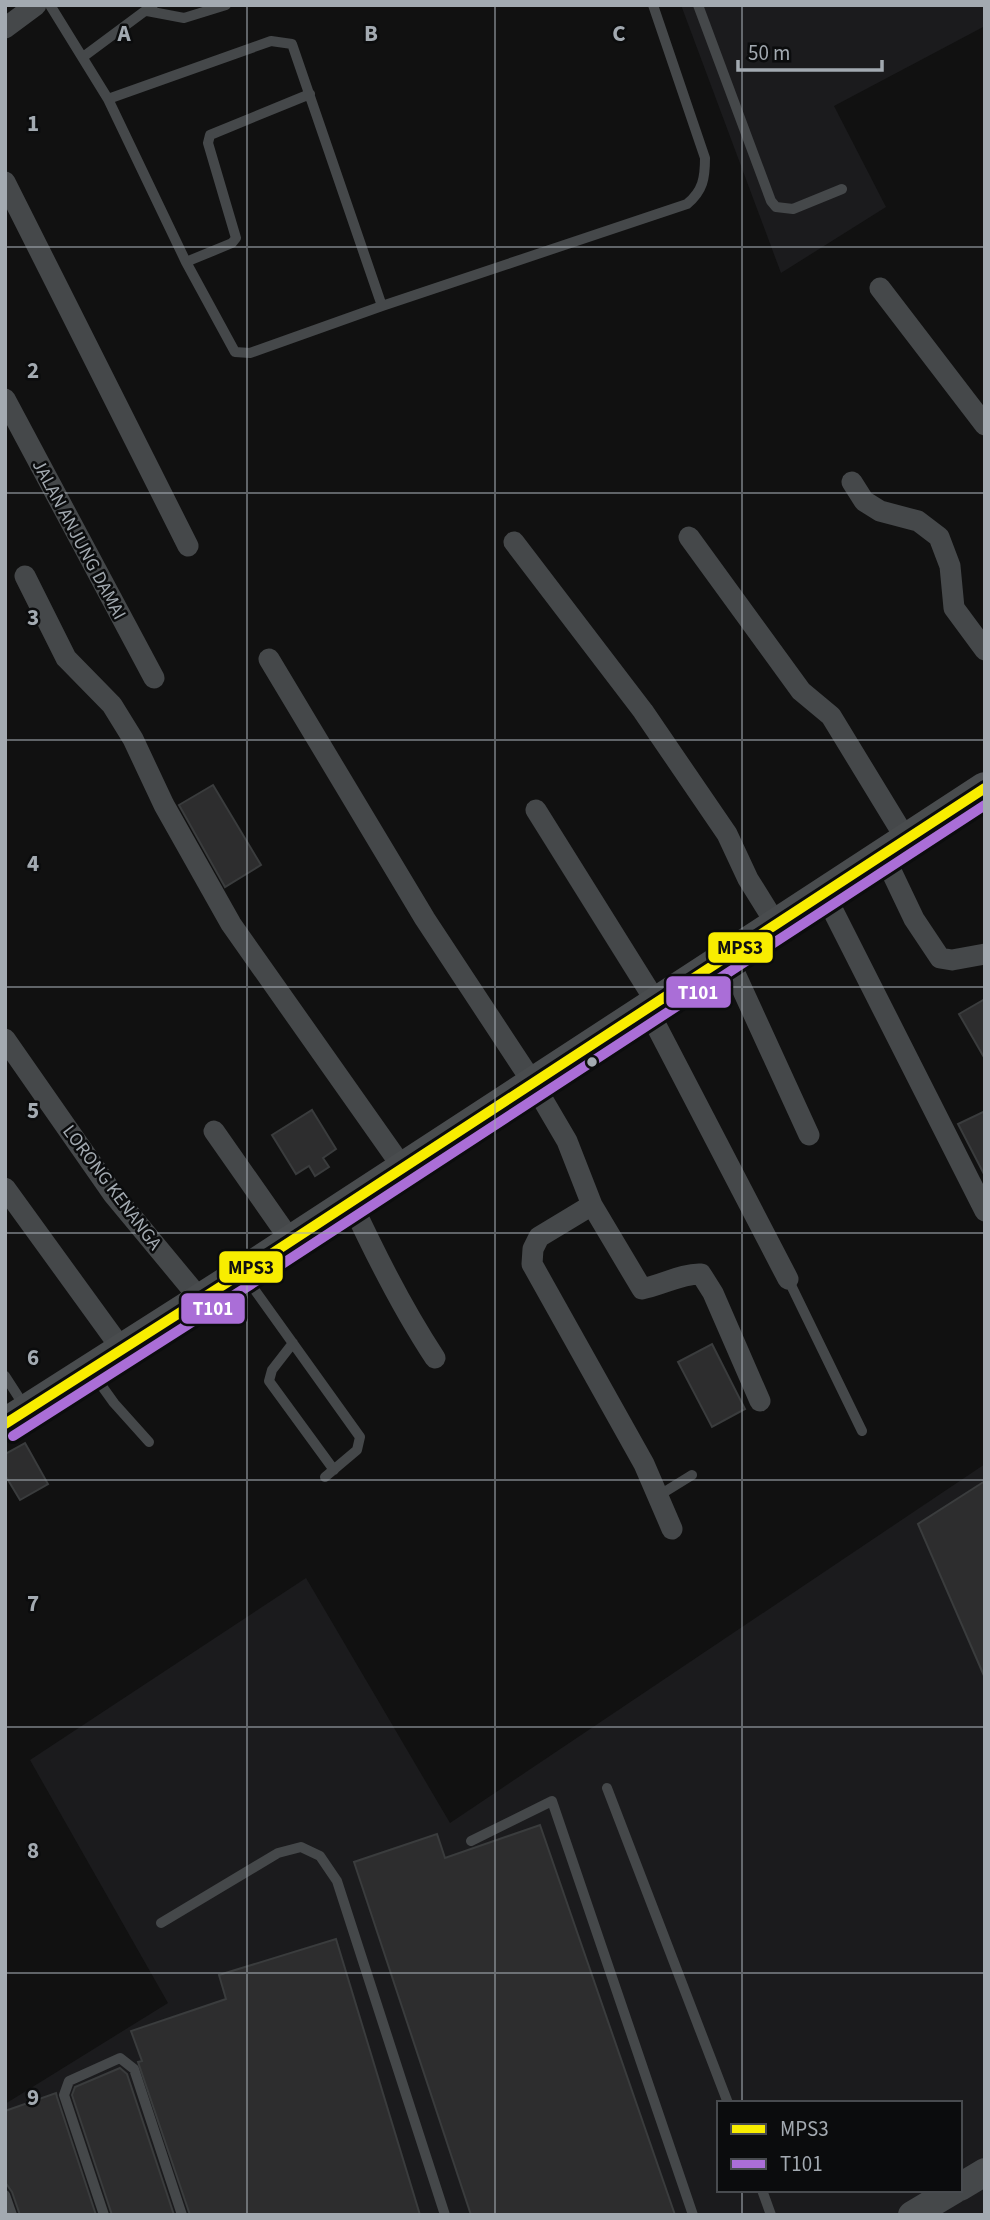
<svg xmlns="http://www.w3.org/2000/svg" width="990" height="2220" viewBox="0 0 990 2220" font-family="'Source Sans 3',sans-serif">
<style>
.built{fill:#1b1b1d;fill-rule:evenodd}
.building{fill:#2d2d2e;stroke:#3a3c3d;stroke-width:2}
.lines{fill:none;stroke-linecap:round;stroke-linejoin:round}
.service{stroke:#45484a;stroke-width:10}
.minor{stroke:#45484a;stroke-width:21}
.tertiary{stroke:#45484a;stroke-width:28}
.secondary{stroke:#494c4e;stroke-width:32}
.bus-1-casing{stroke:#0b0c0d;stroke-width:16}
.bus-2-casing{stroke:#0b0c0d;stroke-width:16}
.bus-1{stroke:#f8ed00;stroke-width:10}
.bus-2{stroke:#aa6ed7;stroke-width:10}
.grid{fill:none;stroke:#a3aab1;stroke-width:2;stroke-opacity:0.55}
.bus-dot{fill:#a3aab1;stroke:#0b0c0d;stroke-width:2.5}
.labels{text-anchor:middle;stroke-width:5;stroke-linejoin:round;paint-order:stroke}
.street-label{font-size:19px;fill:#a3aab1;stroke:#0b0c0d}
.grid-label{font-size:23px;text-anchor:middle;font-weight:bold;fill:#a3aab1;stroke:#0b0c0d;stroke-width:5;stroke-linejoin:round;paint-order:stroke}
.line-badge{stroke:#0b0c0d;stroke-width:2.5}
.badge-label{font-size:19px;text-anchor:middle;font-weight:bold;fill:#fff}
.pale-badge-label{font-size:19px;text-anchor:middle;font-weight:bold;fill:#111}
</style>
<rect width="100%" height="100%" fill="#111"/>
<path class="built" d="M681,5h304v21l-151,80 52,101 -105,66z
M985,1464v751h-980v-111l163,-101 -138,-243 276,-182 144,245zM719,2103h241v87h-241z"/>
<path class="building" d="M213,785l48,80 -36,22 -46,-82z
M985,999v60l-26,-45z
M312,1110l24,39 -13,9 6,9 -14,9 -6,-10 -13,8 -24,-39z
M985,1111v65l-27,-52z
M712,1344l33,65 -33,18 -34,-65z
M25,1443l23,41 -28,16 -15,-25v-21z
M985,1481v197l-67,-154z
M540,1825l135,390h-204l-117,-353 83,-28 8,24z
M336,1939l84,276h-230l-52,-153 4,-1 -11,-30 95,-32 -7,-24z
M120,2068l7,6 47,141h-62l-40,-120 3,-8z
M56,2093l1,4 39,118h-76l-8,-23 -7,-10v-71z"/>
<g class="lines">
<path class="service" d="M50,5l58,94 78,163 49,90 15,1 132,-47 305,-102c16,-13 18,-26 18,-46l-52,-153
M698,5l73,196 5,6 17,2 49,-20
M147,11l37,7 42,-13
M83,57l70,-52
M108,99l163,-58 21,3 90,262
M186,262l46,-19 4,-5 -28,-95 2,-8 100,-41
M244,1275l116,162 -3,13 -32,27
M788,1279l74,152
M293,1343l-21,27 -3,11 65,89
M91,1371l23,32 35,39
M5,1376l20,31
M658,1496l34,-21
M607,1788l121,315
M471,1841l81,-40 141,414
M161,1923l117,-70 23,-6 19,9 17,25 108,334
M762,2190l9,25
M5,2195l7,20
M104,2215l-40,-120 5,-14 51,-23 14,11 48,146"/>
<path class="minor" d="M5,28l31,-23
M5,182l183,364
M880,288l105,137
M5,399l149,279
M852,482l12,19 16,10 38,10 21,16 11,29 4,42 31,42
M689,537l112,154 30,25 75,123
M514,542l129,169 84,123 21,45 28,45
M25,576l41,82 46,47 21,34 31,66 67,119 172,244
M269,659l156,260 108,164 34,58 25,64 50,84c20,-4 41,-16 59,-15l12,19 47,108
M536,810l120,192
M883,854l31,65 26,39 12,2 33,-6
M824,893l161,318
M727,956l82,179
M647,1008l141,271
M5,1039l108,155 87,105
M214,1131l77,110
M5,1188l116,160
M351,1202c25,54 51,106 84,156
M592,1205l-53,32 -6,12 -1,15 112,200 28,65"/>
<path class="tertiary" d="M960,2187l25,-15
M912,2215l42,-25"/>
<path class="secondary" d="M5,1424l237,-151 743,-485"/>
<defs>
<path id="bus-1" d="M5,1424l237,-151 743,-485"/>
<path id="bus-2" d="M13,1436l237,-151 735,-480"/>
</defs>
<use href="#bus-1" class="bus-1-casing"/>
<use href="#bus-2" class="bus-2-casing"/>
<use href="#bus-1" class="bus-1"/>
<use href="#bus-2" class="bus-2"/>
</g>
<path class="grid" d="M247,5v2210M495,5v2210M742,5v2098M5,247h980M5,493h980M5,740h980M5,987h980M5,1233h980M5,1480h980M5,1727h980M5,1973h980M742,2190v25"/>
<circle class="bus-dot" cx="592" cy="1062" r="6"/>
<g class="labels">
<g class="street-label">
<text transform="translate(80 539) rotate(62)" y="7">JALAN ANJUNG DAMAI</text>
<text transform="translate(113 1187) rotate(53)" y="7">LORONG KENANGA</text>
</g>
</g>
<g class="grid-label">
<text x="124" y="41">A</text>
<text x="371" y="41">B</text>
<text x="619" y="41">C</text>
<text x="33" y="131">1</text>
<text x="33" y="378">2</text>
<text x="33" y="625">3</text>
<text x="33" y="871">4</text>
<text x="33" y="1118">5</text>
<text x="33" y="1365">6</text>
<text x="33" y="1611">7</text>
<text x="33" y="1858">8</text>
<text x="33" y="2105">9</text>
</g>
<g class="line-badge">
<rect x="707" y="931" width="67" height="33" rx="7" fill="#f8ed00"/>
<rect x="665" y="975" width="67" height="34" rx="7" fill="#aa6ed7"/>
<rect x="218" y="1250" width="66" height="34" rx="7" fill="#f8ed00"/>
<rect x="180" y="1292" width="66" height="33" rx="7" fill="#aa6ed7"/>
</g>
<g class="badge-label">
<text x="698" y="999">T101</text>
<text x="213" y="1315">T101</text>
</g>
<g class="pale-badge-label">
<text x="740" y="954">MPS3</text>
<text x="251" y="1274">MPS3</text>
</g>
<rect width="990" height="2220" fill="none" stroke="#a3aab1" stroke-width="14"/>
<rect x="717" y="2101" width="245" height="91" fill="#0b0c0d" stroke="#484b4f" stroke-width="2"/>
<rect x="731" y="2124" width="35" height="10" fill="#f8ed00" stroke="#484b4f" stroke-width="2"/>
<text x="780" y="2136" font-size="21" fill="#a3aab1">MPS3</text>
<rect x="731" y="2159" width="35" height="10" fill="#aa6ed7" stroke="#484b4f" stroke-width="2"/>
<text x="780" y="2171" font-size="21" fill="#a3aab1">T101</text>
<path d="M738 60v10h144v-10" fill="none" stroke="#a3aab1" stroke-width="3.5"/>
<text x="748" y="60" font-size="21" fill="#a3aab1" stroke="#0b0c0d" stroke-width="5" paint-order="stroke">50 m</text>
</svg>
